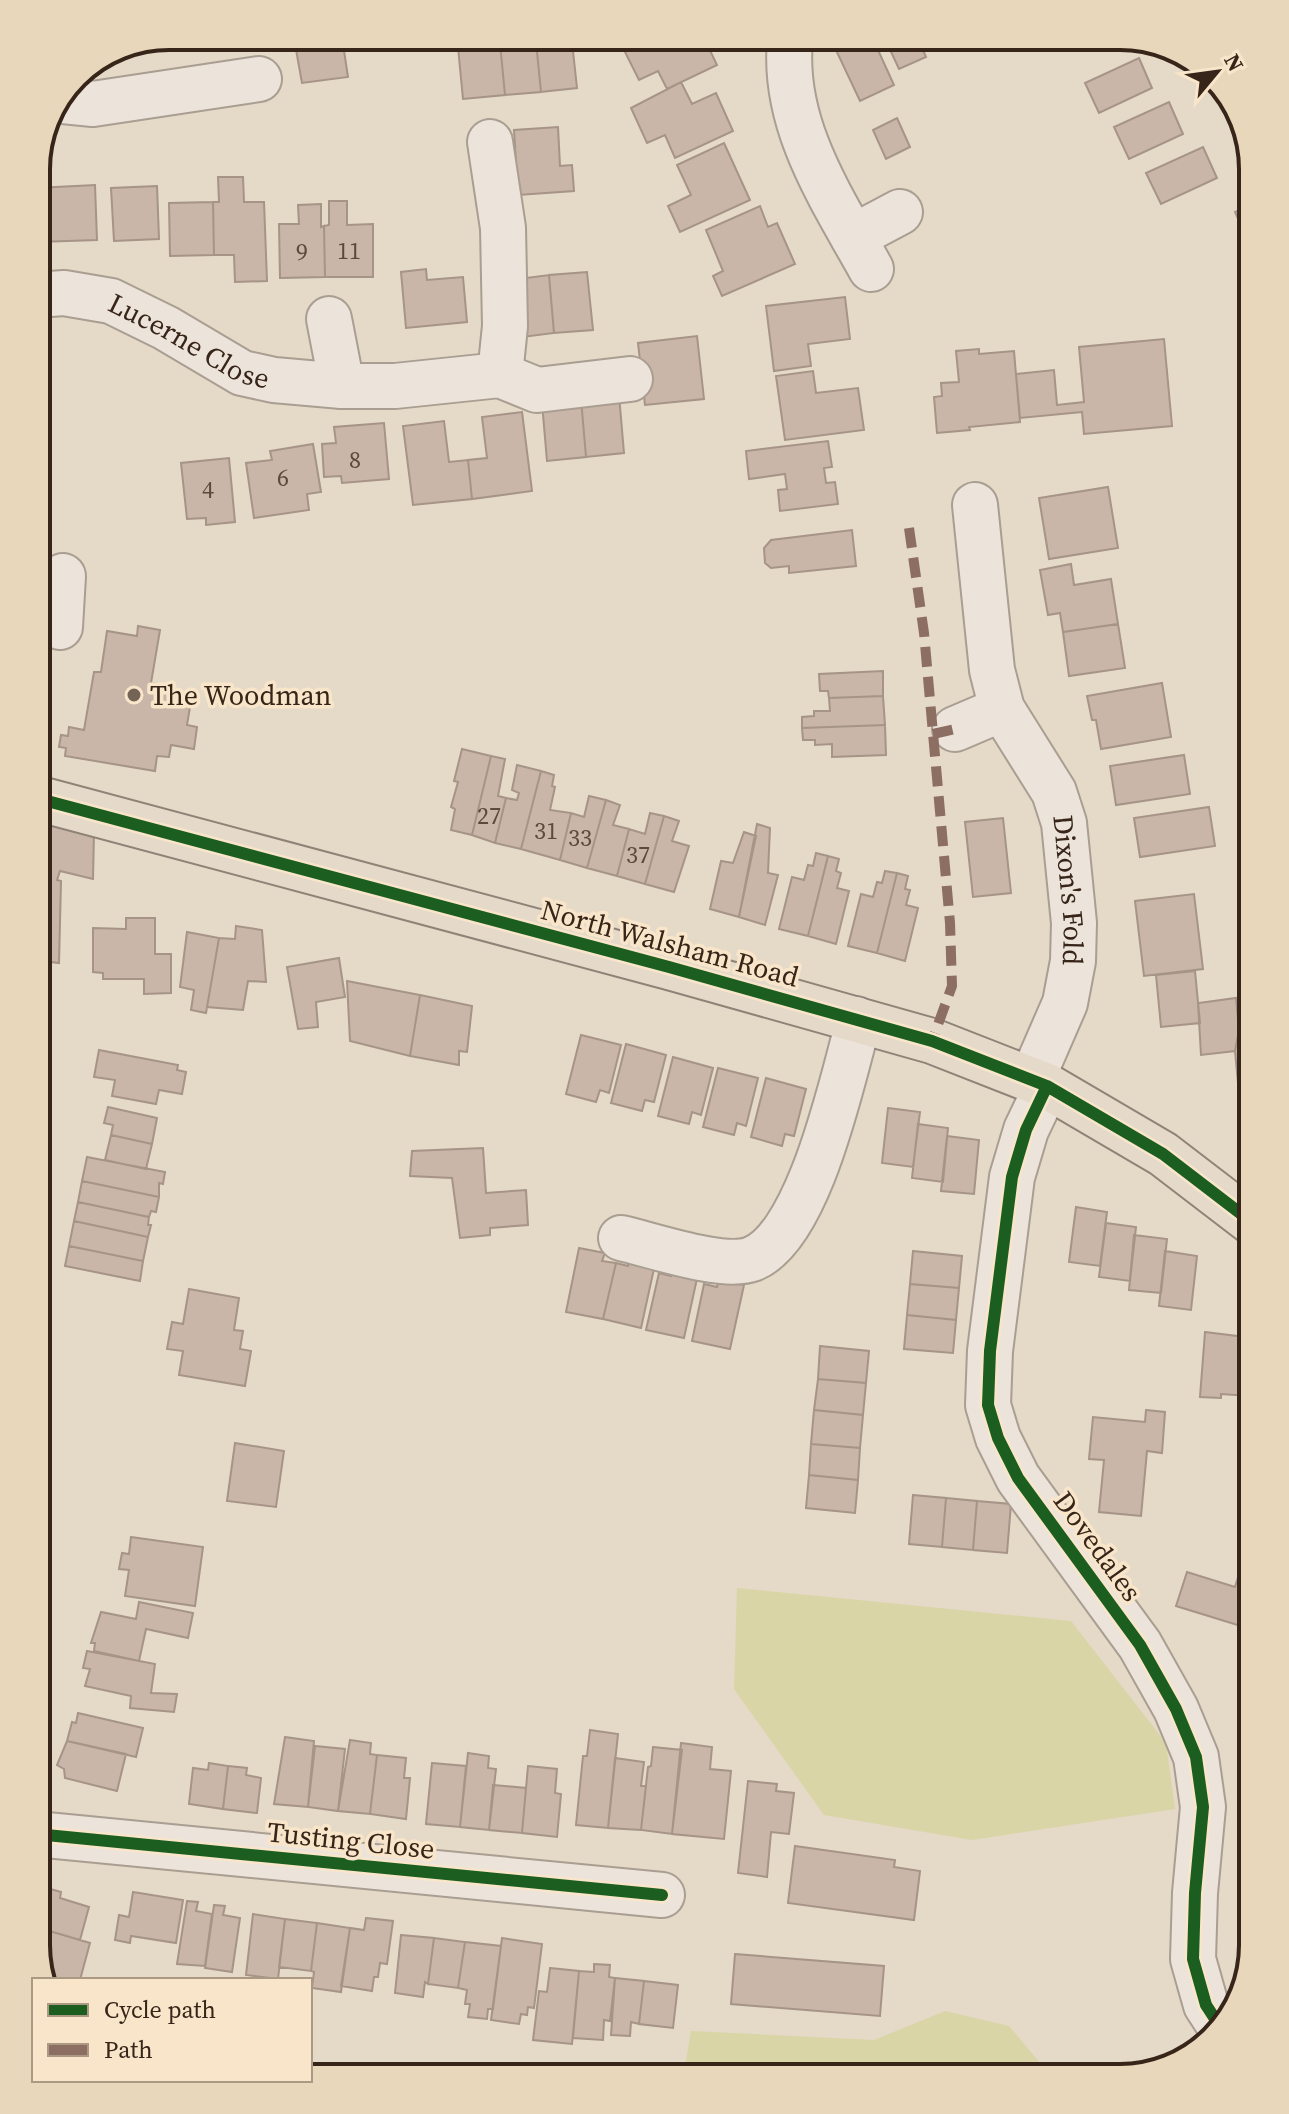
<svg xmlns="http://www.w3.org/2000/svg" width="1289" height="2114" viewBox="0 0 1289 2114" font-family="'Source Serif 4',serif">
<style>
.green{fill:#d9d5a7}
.building{fill:#c9b6a8;stroke:#a59487;stroke-width:2}
.lines{fill:none;stroke-linecap:round;stroke-linejoin:round}
.minor-casing{stroke:#a99e91;stroke-width:48}
.major-casing{stroke:#8f8378;stroke-width:48}
.minor{stroke:#ece4da;stroke-width:44}
.major{stroke:#e5daca;stroke-width:44}
.quiet{stroke:#8d6e63;stroke-width:10;stroke-dasharray:20 10;stroke-linecap:butt}
.cycleway-casing{stroke:#f9e6ca;stroke-width:17}
.cycleway{stroke:#1b5e20;stroke-width:12}
.poi-dot{fill:#746456;stroke:#f9e6ca;stroke-width:3}
.labels{text-anchor:middle;stroke-width:7;stroke-linejoin:round;paint-order:stroke}
.number-label{font-size:24px;fill:#5c493d}
.street-label{font-size:28px;fill:#372519;stroke:#f9e6ca}
.poi-label{font-size:28px;fill:#372519;stroke:#f9e6ca;text-anchor:start}
.rim{fill:none;stroke:#372519;stroke-width:4}
</style>
<rect width="100%" height="100%" fill="#e5d9c7"/>
<path class="green" d="M737,1588l334,33 95,122 9,66 -203,31 -148,-25 -90,-126z
M945,2011l64,15 31,37 -6,15h-351l8,-47 183,9z"/>
<path class="building" d="M918,38l8,19 -27,12 -14,-30z
M855,39h18l21,46 -34,16 -25,-53z
M705,40l12,25 -50,24 -9,-18 -19,9 -14,-28 23,-11h29l1,2 6,-2z
M536,42l5,50 -36,3 -5,-52z
M536,42h36l5,46 -36,4z
M500,43l5,52 -42,4 -5,-52z
M295,44h48l5,33 -46,6z
M1139,58l13,30 -53,25 -14,-30z
M681,82l11,22 24,-11 17,38 -58,27 -10,-23 -18,8 -16,-35z
M1169,102l14,32 -54,25 -15,-32z
M897,118l13,29 -24,12 -13,-29z
M558,127l2,39 12,-1 2,26 -56,4 -4,-65z
M724,143l26,57 -70,32 -12,-26 23,-11 -14,-30z
M1203,147l14,31 -56,26 -15,-31z
M218,177h25l1,25h20l3,79 -32,1 -1,-27h-20l-1,-53h6z
M95,185l2,55 -59,2 -2,-54z
M157,186l2,53 -45,2 -3,-53z
M329,201h18v24l26,-1v53h-48l-1,-51 5,-1z
M213,202l1,53 -44,1 -1,-53z
M321,204v23l3,-1 1,51 -45,1 -1,-54h20l-1,-19z
M1253,204v47l-18,-39z
M760,206l8,21 9,-4 18,41 -73,32 -9,-20 10,-5 -17,-41z
M426,269l1,11 36,-3 4,45 -61,6 -5,-56z
M587,272l6,58 -39,3 -5,-58z
M549,275l5,58 -39,5 -5,-58z
M845,297l5,42 -42,5 3,22 -37,5 -8,-65z
M697,336l7,63 -59,6 -7,-62z
M1164,339l8,87 -88,8 -2,-22 -62,6 -4,-44 38,-4 3,35 27,-3 -5,-55z
M979,349v5l35,-3 6,71 -51,5 1,3 -33,3 -3,-36 8,-1 -1,-13 18,-1 -3,-31z
M813,371l3,22 42,-5 6,42 -79,10 -9,-64z
M619,395l5,58 -38,4 -5,-58z
M581,399l5,58 -39,4 -5,-58z
M522,412l10,79 -60,8 -4,-39 19,-2 -5,-41z
M444,421l5,41 19,-2 4,39 -59,6 -10,-79z
M384,423l5,56 -47,4 -1,-7 -17,1 -2,-33 14,-1 -2,-16z
M828,441l4,26 -8,1 2,15 9,-1 3,22 -58,7 -2,-21 9,-1 -2,-15 -36,5 -3,-28z
M313,444l8,48 -14,2 2,16 -55,8 -8,-55 26,-3 -2,-9z
M229,458l6,64 -29,3v-7l-19,1 -6,-56z
M1108,487l10,61 -69,11 -10,-61z
M852,530l4,36 -67,7v-7l-18,2 -6,-5 -1,-15 7,-8z
M1071,564l3,21 37,-6 7,45 -55,8 -3,-19 -12,2 -8,-45z
M1118,624l7,44 -56,8 -6,-44z
M138,626l22,4 -9,53 15,2v4l12,3 -1,7 14,2 -4,24 10,2 -3,22 -23,-4 -2,12 -12,-1 -2,15 -90,-15 1,-8 -7,-1 2,-12 7,1 1,-9 15,3 10,-58h7l6,-41 30,5z
M883,671v25l-54,2 -1,-7h-8l-1,-17z
M1162,683l9,54 -70,12 -5,-29h-4l-5,-24z
M883,696l2,29 -83,3v-11l12,-1v-5h16l-1,-13z
M885,725l1,30 -54,2v-13l-17,1v-5h-12l-1,-12z
M462,749l29,7 -19,79 -21,-5 4,-21 -4,-2 7,-25 -4,-1z
M1184,755l6,39 -74,11 -6,-39z
M491,756l14,3 -7,37 8,2 -11,45 -23,-8z
M517,765l24,6 -20,78 -26,-6 11,-45 11,2 2,-7 -7,-3z
M541,771l13,4 -2,11 3,1 -5,23 21,3 -11,47 -39,-11z
M589,796l17,4 -19,68 -27,-8 11,-47 13,4z
M606,800l14,5 -7,20 16,4 -12,47 -30,-8z
M1209,807l6,39 -75,11 -6,-39z
M650,813l14,3 -19,68 -28,-8 12,-47 16,5z
M664,816l15,5 -7,20 17,5 -15,46 -29,-8z
M1003,818l8,75 -38,4 -8,-75z
M36,820l58,12 -1,47 -33,-8 -3,9 4,1 -2,82 -23,-3z
M757,824l13,4 -2,45 10,2 -13,50 -26,-8z
M744,832l12,4 -17,81 -29,-8 11,-48 12,2z
M816,853l12,3 -20,80 -29,-7 13,-52 12,3 4,-15 5,1z
M828,856l11,3 -3,12 5,2 -4,15 12,3 -13,53 -28,-8z
M885,871l12,2 -20,80 -29,-7 13,-52 12,3 4,-15 5,1z
M897,873l11,3 -3,13 5,1 -4,15 12,3 -13,53 -28,-8z
M1194,894l9,75 -59,7 -9,-75z
M126,918h29v36h16v39l-27,1v-15h-41v-6l-10,-1v-44l33,1z
M236,926l26,4 4,52 -18,-1 -5,29 -36,-3 12,-69 16,1z
M187,932l32,6 -13,75 -15,-3 3,-20 -14,-3z
M339,958l6,39 -29,5 2,25 -20,2 -11,-62z
M1195,971l5,52 -39,4 -5,-52z
M347,981l73,14 -10,61 -60,-15z
M420,995l52,11 -5,46 -8,-1v14l-49,-9z
M1236,998l3,32 -4,21 -34,4 -3,-52z
M1253,1029v53l-15,1 -3,-32 4,-21z
M581,1035l40,10 -12,48 -9,-3 -4,12 -30,-8z
M626,1044l40,11 -12,47 -9,-2 -3,11 -31,-8z
M99,1050l79,15 -1,5 9,2 -4,22 -23,-4 -3,14 -44,-8 3,-16 -21,-3z
M673,1057l40,11 -12,47 -9,-3 -3,12 -31,-8z
M718,1068l40,10 -12,48 -9,-3 -3,12 -31,-8z
M766,1078l40,11 -12,47 -9,-2 -3,12 -31,-9z
M108,1107l49,11 -5,26 -41,-9 2,-10 -9,-2z
M888,1108l32,4 -7,55 -31,-4z
M918,1124l30,4 -5,54 -31,-4z
M111,1135l41,9 -6,25 -41,-9z
M947,1136l32,4 -5,54 -33,-3z
M483,1148l3,45 40,-3 2,35 -38,3v7l-30,3 -8,-60 -42,-2 2,-25z
M87,1157l78,15 -2,12 -4,-1v14l-77,-16z
M82,1181l77,16 -3,15 -5,-1 -2,6 -71,-15z
M78,1202l71,15 -1,8h3l-3,12 -74,-16z
M1076,1207l31,5 -7,54 -31,-4z
M74,1221l74,16 -5,24 -74,-15z
M1106,1223l30,4 -6,54 -31,-4z
M1134,1235l33,4 -6,54 -32,-3z
M69,1246l74,15 -3,20 -75,-15z
M579,1248l26,5 -3,8 14,2 -13,56 -37,-7z
M913,1251l49,5 -3,32 -49,-4z
M1165,1251l32,5 -6,54 -32,-4z
M629,1258l26,6 -14,64 -38,-9 13,-56 12,3z
M673,1269l25,5 -14,64 -38,-8 13,-57 12,3z
M719,1279l25,6 -14,64 -38,-8 12,-57 13,3z
M910,1284l49,4 -3,32 -49,-5z
M189,1289l50,9 -5,32 9,1 -3,18 11,2 -6,35 -66,-11 4,-24 -16,-2 5,-27 11,2z
M907,1315l49,5 -3,33 -49,-4z
M1205,1332l48,6 -3,58 -29,-2v4l-21,-1z
M820,1346l49,5 -3,32 -48,-4z
M818,1379l48,4 -3,32 -49,-5z
M814,1410l49,5 -3,33 -49,-4z
M1146,1410l19,2 -3,41 -15,-2 -6,65 -42,-4 5,-52 -15,-1 4,-42 52,5z
M235,1443l49,8 -8,56 -49,-6z
M811,1444l49,4 -2,32 -49,-5z
M809,1475l49,5 -3,33 -49,-5z
M913,1495l33,3 -4,49 -33,-3z
M946,1498l31,3 -4,49 -31,-3z
M977,1501l34,3 -4,49 -34,-3z
M131,1537l72,10 -8,59 -70,-10 4,-26 -10,-1 3,-16 7,1z
M1245,1555l8,3v38l-9,31 -68,-21 11,-34 48,15z
M139,1602l54,11 -5,25 -42,-9 -7,32 -45,-10 1,-8h-4l10,-31 35,7z
M87,1651l68,13 -4,29 26,1 -3,18 -44,-4 1,-12 -46,-10 5,-17 -7,-1z
M78,1713l65,15 -7,29 -69,-16 5,-19 4,1z
M590,1730l28,4 -10,94 -32,-3 7,-69h4z
M285,1737l29,4 -6,66 -34,-3z
M350,1740l21,3 -1,11 7,1 -7,59 -32,-3z
M67,1741l59,13 -9,37 -52,-13 -1,-9 -7,-4z
M681,1743l31,4 -2,22 21,2 -7,68 -52,-5z
M315,1746l30,3 -7,62 -30,-4z
M653,1747l29,3 -10,84 -31,-4 7,-63 3,-1z
M468,1753l21,3 -1,12 8,1 -7,61 -29,-3z
M377,1755l29,3 -2,20h6l-4,41 -36,-5z
M615,1758l29,4 -3,24h5l-5,44 -33,-2z
M209,1763l19,3 -5,43 -34,-5 4,-36 15,2z
M432,1763l34,3 -6,61 -34,-3z
M228,1766l19,2 -1,7 15,3 -4,35 -34,-4z
M528,1766l29,3 -2,24 6,1 -4,43 -35,-4z
M748,1781l29,3 -1,7 18,2 -5,41 -18,-2 -4,45 -29,-4z
M493,1785l33,3 -4,45 -33,-3z
M795,1846l100,14 -1,7 26,4 -6,49 -126,-17z
M36,1885l25,7 -1,6 29,9 -9,33 -44,-13z
M133,1892l50,8 -7,43 -45,-7 -1,7 -15,-3 4,-25 10,2z
M187,1901l11,1 -2,9 16,3 -7,52 -28,-2z
M214,1905l11,1 -2,9 17,3 -8,54 -27,-4z
M253,1914l32,5 -7,60 -32,-4z
M366,1918l27,3 -6,43 -7,-1 -2,14h-4l-2,14 -31,-5 9,-58 14,2z
M285,1919l32,4 -6,48 -32,-4z
M317,1923l33,5 -9,64 -29,-4 2,-16 -3,-1z
M36,1927l54,16 -10,37h-36l-8,-35z
M401,1935l33,3 -6,46 -3,-2 -2,15 -28,-4z
M434,1938l31,4 -7,46 -30,-4z
M502,1938l40,6 -8,64 -6,-1 -1,8 -6,-1 -2,10 -28,-4z
M465,1942l36,4 -8,63h-5l-1,10 -19,-2 2,-13h-5l2,-14 -9,-2z
M735,1954l149,12 -4,50 -149,-12z
M594,1964l16,1 -1,12 6,1 -5,43 -6,-1 -1,20 -30,-2 6,-67 15,1z
M550,1968l29,3 -7,73 -39,-4 6,-49 8,1z
M615,1978l29,3 -5,43 -8,-2 -1,14 -19,-1z
M644,1981l34,4 -5,43 -34,-4z"/>
<g class="lines">
<defs>
<g id="minor">
<path d="M790,40c-8,85 41,157 81,229"/>
<path d="M63,101l30,3 166,-25"/>
<path d="M490,142l13,86 2,98 -5,49"/>
<path d="M853,237l47,-25"/>
<path id="s1" d="M36,295l28,-2 47,8 55,27 76,45 32,7 68,6h53l105,-11 37,15 93,-11"/>
<path d="M329,319l13,67"/>
<path id="s2" d="M975,505l17,165 10,39 52,83 10,31 10,100 -1,38 -8,42 -33,76"/>
<path d="M60,627l3,-51"/>
<path d="M955,729l47,-20"/>
<path d="M1047,1086l-21,44 -14,47 -22,174 -2,54 10,33 20,40 122,167 36,64 20,48 7,50 -8,86 -2,66 13,46 15,23"/>
<path d="M621,1238c31,7 102,32 131,21 56,-21 89,-174 104,-228v-12"/>
<path d="M36,1834l626,61"/>
</g>
<path id="major" d="M36,798l633,169 263,74 115,45 116,68 90,69"/>
</defs>
<use href="#minor" class="minor-casing"/>
<use href="#major" class="major-casing"/>
<use href="#minor" class="minor"/>
<use href="#major" class="major"/>
<path class="quiet" d="M909,528l15,105 26,290 2,63 -20,55
M933,734l22,-5"/>
<defs>
<path id="cycleway" d="M36,798l633,169 263,74 115,45 116,68 90,69
M1047,1086l-21,44 -14,47 -22,174 -2,54 10,33 20,40 122,167 36,64 20,48 7,50 -8,86 -2,66 13,46 15,23
M36,1834l626,61"/>
</defs>
<use href="#cycleway" class="cycleway-casing"/>
<use href="#cycleway" class="cycleway"/>
</g>
<circle class="poi-dot" cx="134" cy="695" r="8"/>
<g class="labels">
<g class="number-label">
<text x="349" y="259">11</text>
<text x="302" y="260">9</text>
<text x="355" y="468">8</text>
<text x="283" y="486">6</text>
<text x="208" y="498">4</text>
<text x="489" y="824">27</text>
<text x="546" y="839">31</text>
<text x="580" y="846">33</text>
<text x="638" y="863">37</text>
</g>
<g class="street-label">
<text dy="10" stroke="none"><textPath href="#s1" startOffset="164">Lucerne Close</textPath></text>
<text dy="10" stroke="none"><textPath href="#s2" startOffset="404">Dixon's Fold</textPath></text>
<text transform="translate(670 943) rotate(15)" y="10">North Walsham Road</text>
<text transform="translate(1098 1546) rotate(54)" y="10">Dovedales</text>
<text transform="translate(351 1840) rotate(6)" y="10">Tusting Close</text>
</g>
<g class="poi-label">
<text x="150" y="705">The Woodman</text>
</g>
</g>
<path d="M0 0H1289V2114H0ZM169 50H1120A119 119 0 0 1 1239 169V1945A119 119 0 0 1 1120 2064H169A119 119 0 0 1 50 1945V169A119 119 0 0 1 169 50Z" fill="#e9d7bc" fill-rule="evenodd"/>
<path class="rim" d="M169 50H1120A119 119 0 0 1 1239 169V1945A119 119 0 0 1 1120 2064H169A119 119 0 0 1 50 1945V169A119 119 0 0 1 169 50Z"/>
<rect x="32" y="1978" width="280" height="104" fill="#f9e6ca" stroke="#ab9983" stroke-width="2"/>
<rect x="48" y="2004" width="40" height="12" fill="#1b5e20" stroke="#ab9983" stroke-width="2"/>
<text x="104" y="2018" font-size="24" fill="#372519">Cycle path</text>
<rect x="48" y="2044" width="40" height="12" fill="#8d6e63" stroke="#ab9983" stroke-width="2"/>
<text x="104" y="2058" font-size="24" fill="#372519">Path</text>
<g transform="translate(1217 72) rotate(61)" stroke="#f9e6ca" stroke-width="6" paint-order="stroke">
<path d="M0-6L14 30L0 20L-14 30Z" fill="#372519"/>
<text y="-12" font-size="22" font-weight="bold" text-anchor="middle" fill="#372519">N</text>
</g>
</svg>
